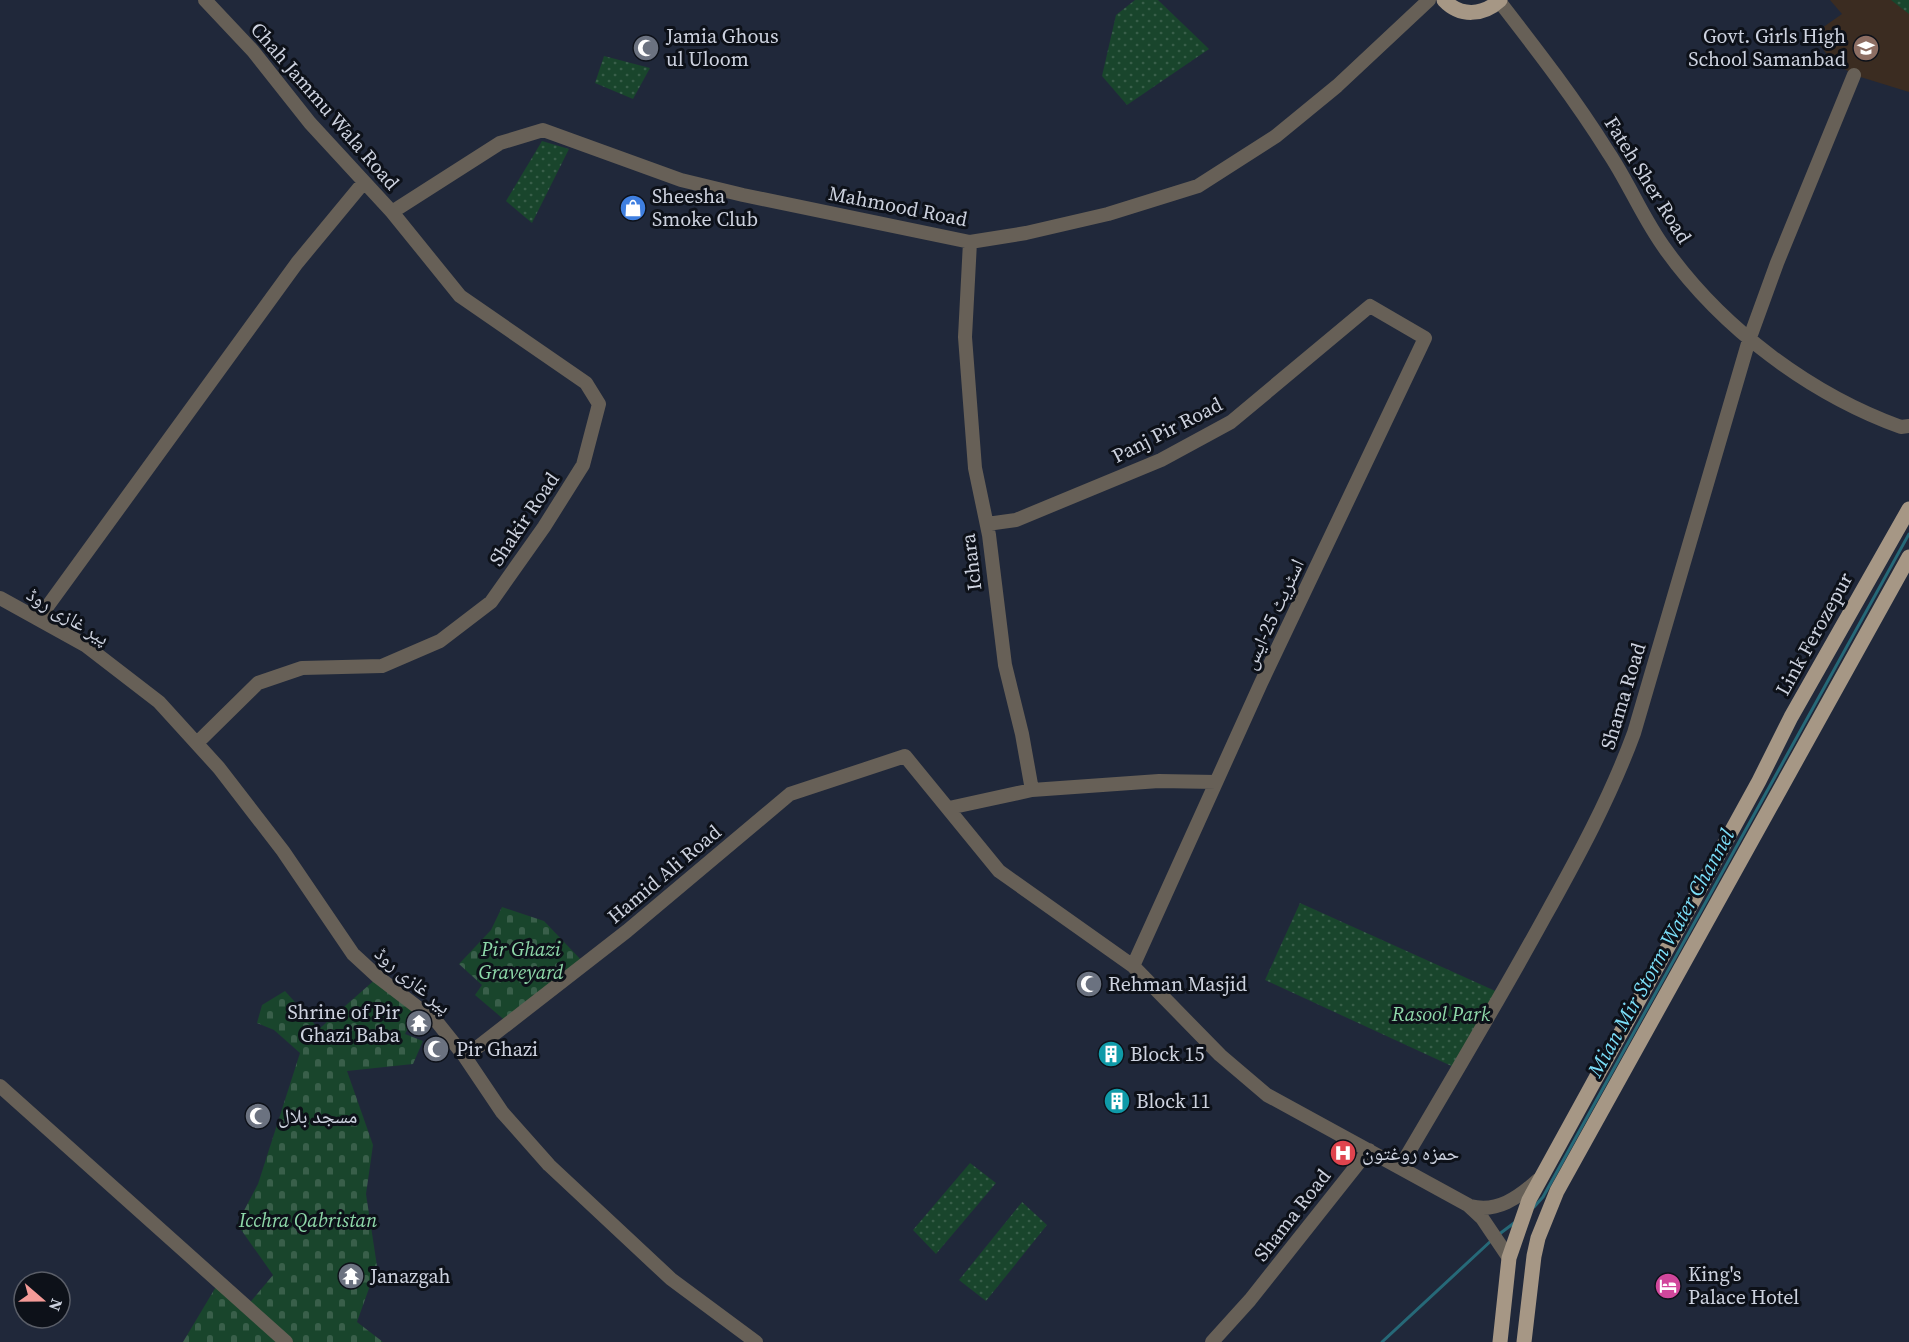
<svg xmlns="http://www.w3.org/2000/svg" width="1909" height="1342" viewBox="0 0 1909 1342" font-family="'Source Serif 4','Noto Naskh Arabic',serif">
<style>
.education{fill:#3b2c21}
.cemetery{fill:url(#cemetery-stones)}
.park{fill:url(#park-dots)}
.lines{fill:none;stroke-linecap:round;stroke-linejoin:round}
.stream{stroke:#266978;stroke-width:3}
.minor{stroke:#676057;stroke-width:14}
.major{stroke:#a69785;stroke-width:15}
.labels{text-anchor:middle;stroke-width:6;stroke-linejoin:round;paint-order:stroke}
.poi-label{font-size:20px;fill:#cdd2df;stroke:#0d1119;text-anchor:start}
.street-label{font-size:20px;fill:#cdd2df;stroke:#0d1119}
.park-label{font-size:20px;font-style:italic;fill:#8ed8a9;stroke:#0d1119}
.water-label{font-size:21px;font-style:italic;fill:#7bdff9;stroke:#0d1119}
</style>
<defs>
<pattern id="cemetery-stones" width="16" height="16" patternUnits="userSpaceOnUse" patternTransform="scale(1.5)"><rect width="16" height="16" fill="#19452c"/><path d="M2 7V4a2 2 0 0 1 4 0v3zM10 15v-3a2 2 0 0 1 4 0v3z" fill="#395f4a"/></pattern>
<pattern id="park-dots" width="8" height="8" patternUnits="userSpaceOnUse" patternTransform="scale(1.5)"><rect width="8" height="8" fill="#19452c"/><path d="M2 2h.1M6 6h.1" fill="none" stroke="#395f4a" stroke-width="1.8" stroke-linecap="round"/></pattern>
</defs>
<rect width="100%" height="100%" fill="#20283a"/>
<path class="education" d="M1830,0h79v92l-55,-17 -22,-14 -20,-26 30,-21z"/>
<path class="cemetery" d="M502,907l42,14 41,43 -77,59 -33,-28 7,-10 -23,-21 32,-34z
M378,977l41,30 -14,27 18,7 -10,23 -66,7 26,74 -7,49 11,72 -20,56 26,20h-200l37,-62 27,26 26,-31 -36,-51 21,-40 42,-131 -26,-23 -17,-7 5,-18 23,-14 34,38z"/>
<path class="park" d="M1135,0h23l51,49 -82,56 -25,-29 14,-61z
M1891,0h18v14z
M604,56l46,12 -17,31 -38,-16z
M542,141l27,8 -37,74 -26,-22z
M1300,903l202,91 -44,75 -193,-89z
M970,1163l26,20 -60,71 -23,-24z
M1022,1202l25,23 -61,76 -27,-21z"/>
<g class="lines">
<path class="stream" d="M1534,1207l9,-10 366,-663
M1498,1235l16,-12
M1382,1342l111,-103"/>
<path class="minor" d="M1499,1c38,49 76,98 109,151 21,31 35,67 58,98 57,79 144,144 235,177l8,-1
M392,212l108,-69 43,-13 138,50 62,15 227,47 56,-9 82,-19 90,-28 78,-50 61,-50 92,-86
M987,524l29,-4 145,-60 70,-38 139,-116 55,32 -164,345 -128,283
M0,598l85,47 74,57 60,66 64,83 70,103 25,23 59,45 28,35 37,55 47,53 122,114 85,63
M39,618l258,-355 67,-81
M197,743l61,-60 44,-15 80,-2 58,-25 51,-39 53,-75 39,-62 16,-61 -13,-21 -126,-87 -68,-84 -82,-89 -57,-72 -48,-51
M1032,790l127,-9 57,1
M949,808l83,-18 -10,-56 -17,-69 -16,-130 -14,-67 -10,-131 5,-95
M465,1057l162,-126 163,-137 115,-38 94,115 134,95 87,89 47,40 201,110 14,13 27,40
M0,1086l286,256
M1400,1167c49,-83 98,-165 144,-249 34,-61 66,-120 90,-185l115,-393 28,-77 77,-188
M1470,1206c27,7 48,-8 68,-26
M1212,1342l38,-42 119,-150"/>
<path class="major" d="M1444,0c16,17 39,16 56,0
M1500,1342l9,-84 20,-58 230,-419 32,-64 118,-208
M1524,1342l10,-86 4,-18 19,-47 352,-634"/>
</g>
<defs>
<symbol id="mosque-disc" viewBox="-11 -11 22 22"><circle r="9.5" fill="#6b7280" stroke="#0d1119"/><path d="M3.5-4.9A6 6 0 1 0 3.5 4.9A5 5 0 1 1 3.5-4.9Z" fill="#fff"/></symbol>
<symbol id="school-disc" viewBox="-11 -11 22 22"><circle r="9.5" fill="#8d6e63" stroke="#0d1119"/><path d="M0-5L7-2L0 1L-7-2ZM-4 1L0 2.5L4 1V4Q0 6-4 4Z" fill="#fff"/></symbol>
<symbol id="shop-disc" viewBox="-11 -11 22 22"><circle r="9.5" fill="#3f7fe0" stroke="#0d1119"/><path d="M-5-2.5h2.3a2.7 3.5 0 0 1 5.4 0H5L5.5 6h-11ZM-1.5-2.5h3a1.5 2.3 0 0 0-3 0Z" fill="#fff"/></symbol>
<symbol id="temple-disc" viewBox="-11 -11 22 22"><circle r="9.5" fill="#6b7280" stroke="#0d1119"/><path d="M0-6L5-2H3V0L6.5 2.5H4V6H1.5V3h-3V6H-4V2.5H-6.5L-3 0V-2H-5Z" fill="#fff"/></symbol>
<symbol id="building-disc" viewBox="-11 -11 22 22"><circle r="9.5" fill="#0f9aa8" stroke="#0d1119"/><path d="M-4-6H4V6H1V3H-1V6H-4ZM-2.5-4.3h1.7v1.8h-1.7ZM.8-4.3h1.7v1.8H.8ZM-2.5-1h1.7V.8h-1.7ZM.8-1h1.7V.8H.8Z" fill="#fff"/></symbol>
<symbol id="hospital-disc" viewBox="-11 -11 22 22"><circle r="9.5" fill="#e0444e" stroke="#0d1119"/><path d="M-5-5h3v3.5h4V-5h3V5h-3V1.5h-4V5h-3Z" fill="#fff"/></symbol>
<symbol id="hotel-disc" viewBox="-11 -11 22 22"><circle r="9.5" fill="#d1479c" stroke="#0d1119"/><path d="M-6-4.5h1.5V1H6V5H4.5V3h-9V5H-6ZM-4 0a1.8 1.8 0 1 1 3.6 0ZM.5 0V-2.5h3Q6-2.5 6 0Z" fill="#fff"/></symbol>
</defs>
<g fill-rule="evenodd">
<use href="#mosque-disc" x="631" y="33" width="30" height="30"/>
<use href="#school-disc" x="1851" y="33" width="30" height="30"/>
<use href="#shop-disc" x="618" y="193" width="30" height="30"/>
<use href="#mosque-disc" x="1074" y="969" width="30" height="30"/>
<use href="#temple-disc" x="404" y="1008" width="30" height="30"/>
<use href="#mosque-disc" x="421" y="1034" width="30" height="30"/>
<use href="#building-disc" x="1096" y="1039" width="30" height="30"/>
<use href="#building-disc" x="1102" y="1086" width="30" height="30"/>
<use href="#mosque-disc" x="243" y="1101" width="30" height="30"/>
<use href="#hospital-disc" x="1328" y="1138" width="30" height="30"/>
<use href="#temple-disc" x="336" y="1261" width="30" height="30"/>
<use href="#hotel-disc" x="1653" y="1271" width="30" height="30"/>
</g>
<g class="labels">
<g class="poi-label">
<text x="666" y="43">Jamia Ghous<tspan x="666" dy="23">ul Uloom</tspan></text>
<text x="1846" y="43" text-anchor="end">Govt. Girls High<tspan x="1846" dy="23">School Samanbad</tspan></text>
<text x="652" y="203">Sheesha<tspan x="652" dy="23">Smoke Club</tspan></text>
<text x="1108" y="991">Rehman Masjid</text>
<text x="400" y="1019" text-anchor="end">Shrine of Pir<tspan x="400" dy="23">Ghazi Baba</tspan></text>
<text x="456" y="1056">Pir Ghazi</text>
<text x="1130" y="1061">Block 15</text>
<text x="1136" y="1108">Block 11</text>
<text x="278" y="1123">مسجد بلال</text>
<text x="1362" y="1160">حمزه روغتون</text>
<text x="1688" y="1281">King's<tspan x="1688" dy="23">Palace Hotel</tspan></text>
<text x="370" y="1283">Janazgah</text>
</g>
<g class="street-label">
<text transform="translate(325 106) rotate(49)" y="7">Chah Jammu Wala Road</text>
<text transform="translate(1648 180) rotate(58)" y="7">Fateh Sher Road</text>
<text transform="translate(898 206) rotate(11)" y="7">Mahmood Road</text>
<text transform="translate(1167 430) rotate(-27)" y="7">Panj Pir Road</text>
<text transform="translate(524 519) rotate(-56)" y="7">Shakir Road</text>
<text transform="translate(971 562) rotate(-97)" y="7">Ichara</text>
<text transform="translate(1273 614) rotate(-65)" y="7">اسٹریٹ 25-ایس</text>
<text transform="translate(68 616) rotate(31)" y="7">پیر غازی روڈ</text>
<text transform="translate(1814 634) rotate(-61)" y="7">Link Ferozepur</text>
<text transform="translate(1623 696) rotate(-73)" y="7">Shama Road</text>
<text transform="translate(664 874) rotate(-40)" y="7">Hamid Ali Road</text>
<text transform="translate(413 980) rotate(40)" y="7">پیر غازی روڈ</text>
<text transform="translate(1292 1215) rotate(-52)" y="7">Shama Road</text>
</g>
<g class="park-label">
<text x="521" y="956">Pir Ghazi<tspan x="521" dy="23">Graveyard</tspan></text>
<text x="1441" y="1021">Rasool Park</text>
<text x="308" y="1227">Icchra Qabristan</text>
</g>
<g class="water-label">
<text transform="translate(1661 953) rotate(-61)" y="7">Mian Mir Storm Water Channel</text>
</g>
</g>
<g transform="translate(42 1300) rotate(110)"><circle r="28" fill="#0d1119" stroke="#5a5e68" stroke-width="1.5"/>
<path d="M0-4.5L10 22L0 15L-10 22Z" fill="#f59b98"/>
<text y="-9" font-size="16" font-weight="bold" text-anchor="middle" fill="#cdd2df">N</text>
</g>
</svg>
